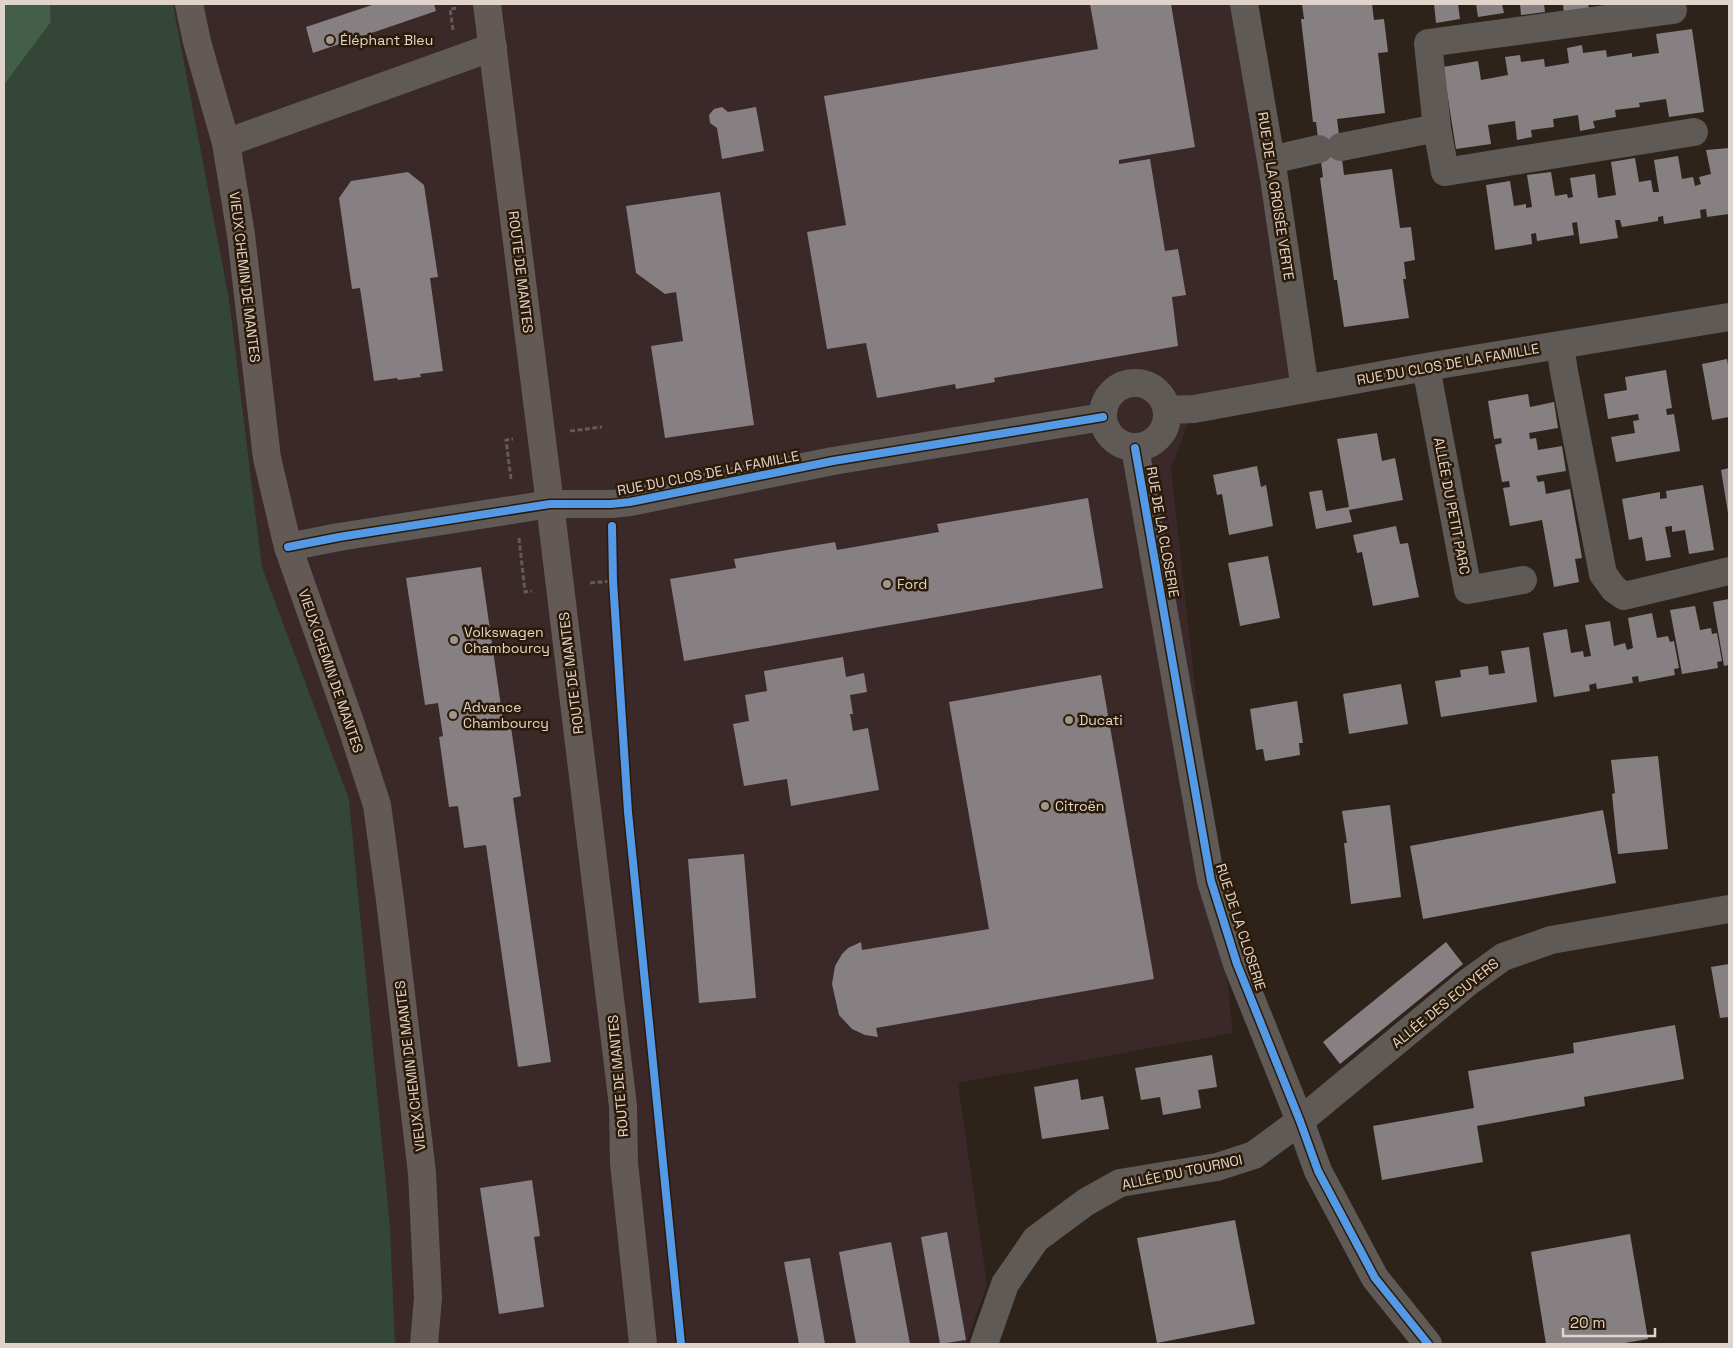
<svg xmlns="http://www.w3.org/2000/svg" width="1733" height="1348" viewBox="0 0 1733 1348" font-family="'Space Grotesk',sans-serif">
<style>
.commercial{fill:#3b2829}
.green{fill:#344637}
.forest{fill:#435f49}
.building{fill:#868082}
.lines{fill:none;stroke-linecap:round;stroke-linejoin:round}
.path{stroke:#625b56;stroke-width:3;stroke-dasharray:5 2.5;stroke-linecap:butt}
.minor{stroke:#605a57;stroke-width:28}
.major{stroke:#635a56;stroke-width:28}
.cycleway-casing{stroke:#2b1a08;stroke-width:11}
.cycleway{stroke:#5399e6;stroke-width:8}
.poi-dot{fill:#a1968c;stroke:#2b1a08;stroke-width:2}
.labels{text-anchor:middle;stroke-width:5;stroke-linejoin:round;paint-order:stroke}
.poi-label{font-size:14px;fill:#e0d4ca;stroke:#2b1a08;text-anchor:start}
.street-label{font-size:14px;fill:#e0d4ca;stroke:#2b1a08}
</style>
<rect width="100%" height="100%" fill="#2d231a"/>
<path class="commercial" d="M173,4h1071l61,385 -111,20 -23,59 62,565 -275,50 29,202 -21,59h-571l-5,-118 -41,-427 -87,-232 -33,-268z"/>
<path class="green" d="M50,4h123l56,295 33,268 87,232 41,427 5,118h-391v-1259l47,-63z"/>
<path class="forest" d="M4,4h46l1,18 -47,63z"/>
<path class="building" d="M375,4h59l2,7 -123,42 -7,-26z
M1090,4h81l24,143 -76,13v4l31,-5 15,92 13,-2 8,46 -14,2 6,49 -184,32 1,4 -39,7 -1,-5 -78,14 -11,-55 -39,6 -20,-117 39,-7 -22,-129 274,-47z
M1302,4h70l2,16 10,-1 4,33 -10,1 7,60 -48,6 7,56 48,-6 8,59 11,-1 4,33 -11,2 2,17h-3l6,39 -65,9 -7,-47h-3l-14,-102 3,-1 -7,-55h-3l-12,-103h3z
M1434,4h24l2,15 -24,4z
M1476,4h26l2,9 -26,4z
M1520,4h24l1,8 -24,3z
M1563,4h25l2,9 -26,3z
M1692,29l12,83 -35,5 -3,-18 -27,4 1,4 -25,3 1,7 -23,4 2,7 -15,3 -2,-16 -25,4 1,8 -23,3 1,7 -15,3 -2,-19 -27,4 3,19 -35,5 -13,-82 35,-6 3,19 27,-5 -3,-18 15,-2 1,7 23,-3 1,8 24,-4 -2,-15 15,-3 1,8 23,-3 1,7 25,-4v4l27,-4 -3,-19z
M722,107l6,5 28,-5 8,44 -42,8 -5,-31 -7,-5 -1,-8 5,-6z
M1729,148v66l-22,3 -1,-8 -6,1 1,8 -37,6 -1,-8 -5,1v4l-36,6 -2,-7h-5l3,18 -38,6 -3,-22 -5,1 2,12 -37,6 -1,-8 -5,1 1,10 -37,6 -9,-65 24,-4 4,25 12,-2v4l6,-1 -5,-32 24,-3 4,24 12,-2 1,4 5,-1 -3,-19 25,-4 3,24 18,-3 -5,-33 24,-4 4,24 12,-2 2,12h6l-5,-32 24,-4 4,23 11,-2 2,9 6,-2 -2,-7 12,-3 -5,-24z
M408,172l16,13 14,92 -8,1 13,93 -23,3 1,3 -23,3 -1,-2 -23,3 -14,-93 -8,1 -13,-91 12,-17z
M720,192l34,233 -89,13 -14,-92 32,-5 -7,-49 -11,2 -29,-21 -10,-67z
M1727,359l2,11v47l-17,3 -10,-56z
M1666,370l6,38 -6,1 1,6 7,-1 6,37 -64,11 -5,-25 24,-4 -2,-12 6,-1 -1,-6 -30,5 -4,-25 23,-4 -2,-13z
M1528,394l2,13 24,-5 4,26 -29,5 1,6 6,-1 2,12 24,-4 4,25 -30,5 2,6 6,-1 2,13 24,-5 12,69 -7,1 4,23 -25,5 -12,-67 -32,6 -7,-38 7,-1 -1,-6 -7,1 -7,-37 7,-2 -1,-5 -7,1 -6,-38z
M1377,433l5,28 13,-3 8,42 -54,10 3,12 -36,7 -7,-37 13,-2 4,21 23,-4 -12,-68z
M1257,466l4,21 5,-2 7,41 -44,9 -7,-41 -5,1 -4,-20z
M1729,468v44l-1,1 -7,-43z
M1703,485l11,65 -25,4 -4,-24 -13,2v-6l-7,1 6,30 -25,4 -4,-24 -13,3 -7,-41 38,-7v7l7,-1 -1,-7z
M1088,498l15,90 -419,73 -14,-82 66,-11 -2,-9 101,-17 2,8 102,-18 -2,-8z
M1396,526l4,18 8,-1 11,54 -46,9 -11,-54 -5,1 -4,-18z
M1268,556l12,62 -40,8 -12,-63z
M481,567l23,160h7l10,69 -8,2 38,264 -33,5 -32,-222 -22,3 -6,-42 -9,1 -10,-70 4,-1 -5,-33 -13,2 -19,-127z
M1729,599v66l-5,1 -11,-64z
M1695,606l5,24 11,-2 1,6 5,-1 5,28 -5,1 1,6 -36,6 -12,-64z
M1652,613l5,25 11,-2 2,6 4,-1 5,27 -5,1 1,6 -36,7 -1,-6 -6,1 1,6 -36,6 -1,-6 -7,2 1,6 -36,6 -11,-64 24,-4 4,24 12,-2 1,6 7,-1 -6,-31 25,-4 4,25 11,-3 2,7 6,-2 -5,-30z
M1529,647l8,55 -96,15 -6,-36 26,-4 -1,-7 28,-4 1,9 16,-2 -4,-22z
M843,657l3,20 18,-4 3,19 -17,3 3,19h-3l3,17 15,-3 11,62 -88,16 -4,-27 -43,7 -11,-62 16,-3 -4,-26 22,-4 -3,-20z
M1101,675l53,304 -278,49 2,9 -13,-2 -13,-6 -13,-14 -7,-31 3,-18 7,-12 6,-6 13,-6 1,8 127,-21 -40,-227z
M1401,684l7,40 -59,10 -6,-40z
M1297,701l6,42h-4l1,12 -35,6 -2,-12 -7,1 -6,-41z
M1658,756l10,93 -50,5 -6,-60 3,-1 -4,-33z
M1390,805l11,92 -50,7 -7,-61h3l-5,-32z
M1603,810l13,73 -193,36 -13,-73z
M744,854l12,144 -57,5 -11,-144z
M1446,942l17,22 -123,100 -17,-22z
M1729,964v53l-9,1 -9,-51z
M1675,1025l9,54 -100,18 1,9 -108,20 6,36 -101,18 -9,-54 101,-18 -6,-37 106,-18 -1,-10z
M1212,1055l5,32 -19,3 3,18 -38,7 -3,-18 -19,3 -6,-32z
M1078,1079l3,21 22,-4 6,33 -67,10 -8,-52z
M532,1180l8,56 -6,1 10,70 -45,7 -19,-126z
M1235,1220l20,104 -98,19 -20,-105z
M947,1232l19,108 -26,4 -19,-107z
M1630,1234l18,105 -29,5h-73l-15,-92z
M891,1242l19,102h-54l-17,-92z
M810,1258l15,86h-26l-15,-82z"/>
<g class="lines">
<path class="path" d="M453,30l-3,-21 8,-1
M570,431l32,-4
M511,479l-5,-39 7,-1
M519,538l6,54 7,-1
M590,583l23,-2"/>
<path class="minor" d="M1244,4l30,174 31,211
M1437,128l-9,-85 245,-33
M226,143l267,-96
M1341,147l96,-19 8,44 249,-40
M1271,160l48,-11
M1560,345l4,27 39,202 11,15 10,7 105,-25
M1426,367l42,223 55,-10
M1103 415a32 32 0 1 1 64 0a32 32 0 1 1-64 0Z
M1167,410l27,-1 232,-42 303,-50
M1135,448l76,433 26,83 63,157 18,50 57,107 53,66
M288,547l51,-10 211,-33h61l19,-2 203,-41 270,-44
M984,1344l21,-60 31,-45 50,-37 34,-19 97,-16 37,-12 46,-34 167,-138 36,-26 48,-17 178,-31"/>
<path class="major" d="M189,4l8,38 29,101 15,92 26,223 21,89 63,178 26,80 13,95 32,273 6,125 -4,46
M487,4l63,500 73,602 1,57 19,181"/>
<defs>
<path id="cycleway" d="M1135,448l76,433 26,83 63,157 18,50 57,107 53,66
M612,526l1,55 15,231 53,532
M288,547l51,-10 211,-33h61l19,-2 203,-41 270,-44"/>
</defs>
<use href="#cycleway" class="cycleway-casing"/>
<use href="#cycleway" class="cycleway"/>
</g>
<g class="poi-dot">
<circle cx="330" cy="40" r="5"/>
<circle cx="887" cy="584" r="5"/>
<circle cx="454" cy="640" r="5"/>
<circle cx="453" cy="715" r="5"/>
<circle cx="1069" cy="720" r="5"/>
<circle cx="1045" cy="806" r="5"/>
</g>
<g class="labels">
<g class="poi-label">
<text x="340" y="45">Éléphant Bleu</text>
<text x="897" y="589">Ford</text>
<text x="464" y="637">Volkswagen<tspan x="464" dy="16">Chambourcy</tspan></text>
<text x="463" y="712">Advance<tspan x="463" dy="16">Chambourcy</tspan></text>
<text x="1079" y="725">Ducati</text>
<text x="1055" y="811">Citroën</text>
</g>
<g class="street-label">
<text transform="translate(1276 196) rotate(81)" y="5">RUE DE LA CROISÉE VERTE</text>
<text transform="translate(521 272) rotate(83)" y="5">ROUTE DE MANTES</text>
<text transform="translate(245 277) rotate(83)" y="5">VIEUX CHEMIN DE MANTES</text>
<text transform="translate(1448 364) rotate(-10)" y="5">RUE DU CLOS DE LA FAMILLE</text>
<text transform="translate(708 473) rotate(-11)" y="5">RUE DU CLOS DE LA FAMILLE</text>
<text transform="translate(1452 506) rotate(79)" y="5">ALLÉE DU PETIT PARC</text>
<text transform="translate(1163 532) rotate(80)" y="5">RUE DE LA CLOSERIE</text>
<text transform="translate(331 671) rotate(71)" y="5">VIEUX CHEMIN DE MANTES</text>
<text transform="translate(571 673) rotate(-97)" y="5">ROUTE DE MANTES</text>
<text transform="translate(1241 927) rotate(72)" y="5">RUE DE LA CLOSERIE</text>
<text transform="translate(1445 1003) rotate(-39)" y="5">ALLÉE DES ECUYERS</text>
<text transform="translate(410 1066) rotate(-97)" y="5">VIEUX CHEMIN DE MANTES</text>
<text transform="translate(618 1076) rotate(-95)" y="5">ROUTE DE MANTES</text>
<text transform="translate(1182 1172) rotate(-12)" y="5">ALLÉE DU TOURNOI</text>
</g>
</g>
<rect width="1733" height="1348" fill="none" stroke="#e0d4ca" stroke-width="10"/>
<path d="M1563 1328v8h92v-8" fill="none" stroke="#e0d4ca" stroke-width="2.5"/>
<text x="1570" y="1328" font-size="15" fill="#e0d4ca" stroke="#2b1a08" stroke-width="4" paint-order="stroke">20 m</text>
</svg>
